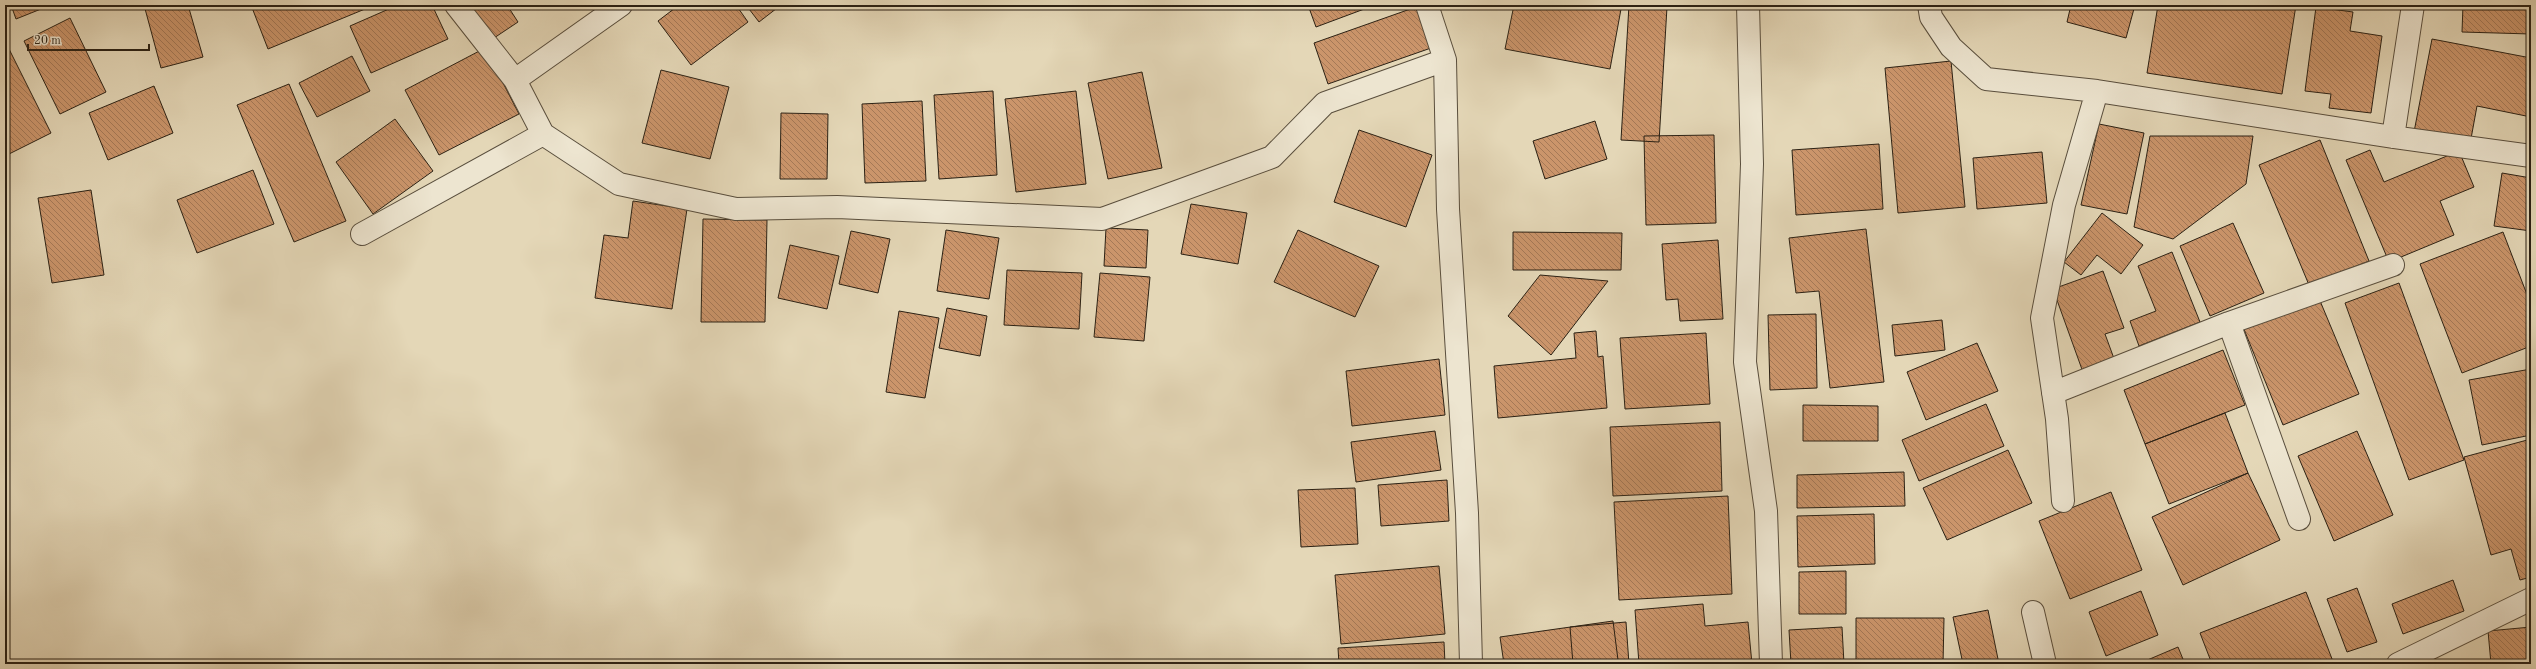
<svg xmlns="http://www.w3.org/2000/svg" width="2536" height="669" viewBox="0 0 2536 669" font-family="'Old Standard TT',serif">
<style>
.building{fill:url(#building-back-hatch);stroke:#2b2114}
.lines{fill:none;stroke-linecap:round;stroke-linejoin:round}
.street-casing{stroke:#594e3d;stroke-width:24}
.street{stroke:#ede5d0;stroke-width:22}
</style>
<defs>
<pattern id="building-back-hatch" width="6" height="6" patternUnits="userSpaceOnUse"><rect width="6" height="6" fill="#cb956b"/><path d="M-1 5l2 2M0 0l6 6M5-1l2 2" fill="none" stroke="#a57957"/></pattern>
</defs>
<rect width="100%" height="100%" fill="#e4d7b7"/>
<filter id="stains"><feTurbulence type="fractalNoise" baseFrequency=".005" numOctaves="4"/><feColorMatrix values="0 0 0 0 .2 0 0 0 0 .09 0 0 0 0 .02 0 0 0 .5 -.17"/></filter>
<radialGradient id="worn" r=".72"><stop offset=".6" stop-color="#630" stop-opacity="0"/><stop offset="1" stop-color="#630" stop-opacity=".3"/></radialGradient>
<path class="building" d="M11,5h40l-35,14z
M144,5h44l15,52 -42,11z
M251,5h112l2,4 -97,40z
M398,5h34l16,34 -77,34 -21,-47z
M468,5h39l11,17 -27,18z
M679,5h57l12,17 -57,43 -33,-44z
M746,5h35l-22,17z
M1308,5h67l-59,22z
M1514,5h84l23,4 -11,60 -105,-20z
M1629,5l38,2 -8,135 -38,-2z
M2071,5h64l-9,33 -59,-16z
M2158,5h138l-14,89 -135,-21z
M2463,5h68v29l-69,-2z
M1416,7l15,41 -103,36 -14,-41z
M2316,7l37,5 -3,19 32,5 -11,77 -42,-5 2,-14 -26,-3z
M70,18l36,74 -46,22 -36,-73z
M2432,39l99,19v59l-54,-11 -7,38 -56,-12z
M5,41l46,92 -44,22 -2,-5z
M485,48l34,66 -80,41 -34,-65z
M352,56l18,35 -53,26 -18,-34z
M1951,61l14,146 -67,6 -13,-145z
M661,70l68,17 -19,72 -68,-16z
M1142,72l20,96 -54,11 -20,-96z
M289,84l57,137 -52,21 -57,-137z
M154,86l19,47 -65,27 -19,-47z
M993,91l4,84 -58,4 -5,-84z
M1076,91l10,93 -70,8 -11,-93z
M922,101l4,80 -61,2 -3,-79z
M781,113l47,1 -1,65h-47z
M395,119l38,52 -60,43 -37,-52z
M1595,121l12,38 -62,20 -12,-38z
M2099,124l45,9 -17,81 -46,-9z
M1359,130l73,25 -26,72 -72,-25z
M1714,135l2,88 -70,2 -2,-89z
M2150,136h103l-7,48 -73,55 -39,-12z
M2320,140l49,121 -60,24 -50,-120z
M1879,144l4,65 -87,6 -4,-65z
M2370,150l14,32 75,-31 15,36 -34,14 14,34 -65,27 -43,-102z
M2042,152l5,51 -70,6 -4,-51z
M253,170l21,54 -77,29 -20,-53z
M2502,173l29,5v53l-37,-5z
M91,190l13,85 -52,8 -14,-85z
M633,201l54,8 -15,100 -77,-11 9,-63 24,3z
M1191,204l56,9 -9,51 -57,-10z
M2102,213l41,32 -22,29 -24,-19 -16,20 -17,-13z
M703,219l64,1 -2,102h-64z
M2233,223l31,70 -54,23 -30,-70z
M1106,228l42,2 -2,38 -42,-2z
M1866,229l18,153 -54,6 -11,-97 -23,2 -7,-55z
M946,230l53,8 -10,61 -52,-8z
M1298,230l81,36 -24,51 -81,-35z
M851,231l39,8 -12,54 -39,-9z
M1513,232l109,1 -1,37h-108z
M2503,232l28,73v41l-69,27 -42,-109z
M1718,240l5,79 -43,2 -2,-22 -12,1 -4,-56z
M790,245l49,11 -12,53 -49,-11z
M2172,252l28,70 -61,24 -9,-25 26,-10 -18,-45z
M1007,270l75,3 -3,56 -75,-4z
M2103,271l21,57 -19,6 11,30 -32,11 -31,-86z
M1100,273l50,4 -6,64 -50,-4z
M1540,275l68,6 -57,74 -43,-39z
M2399,283l65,177 -55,20 -64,-177z
M2318,296l41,98 -76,31 -40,-98z
M947,308l40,8 -7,40 -41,-8z
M899,311l40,7 -14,80 -39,-6z
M1816,314l1,74 -47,2 -2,-75z
M1942,320l3,30 -50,6 -3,-31z
M1596,331l2,26 5,-1 4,52 -109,10 -4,-52 82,-8 -2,-25z
M1706,333l4,71 -85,5 -5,-71z
M1977,343l21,48 -72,29 -19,-48z
M2223,350l22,55 -100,39 -21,-54z
M1439,359l6,56 -93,11 -6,-55z
M2531,369v66l-49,10 -13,-65z
M1986,404l18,42 -85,35 -17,-41z
M1803,405l75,1v35h-75z
M2225,413l23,60 -79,31 -24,-60z
M1720,422l2,69 -109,5 -3,-69z
M1435,431l6,39 -85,12 -5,-40z
M2357,431l36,84 -59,26 -36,-85z
M2531,439v138l-11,3 -9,-31 -20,6 -27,-98z
M2008,450l24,53 -85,37 -24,-52z
M1904,472l1,34 -108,2v-33z
M2248,473l32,67 -97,45 -31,-68z
M1447,480l2,41 -68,5 -3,-41z
M1355,488l3,56 -57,3 -3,-57z
M2111,492l31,78 -72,29 -31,-78z
M1728,496l4,98 -113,6 -5,-98z
M1874,514l1,50 -77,3 -1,-51z
M1439,566l6,68 -104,10 -6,-69z
M1846,571v43h-47v-42z
M2453,580l11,31 -61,23 -11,-30z
M2357,588l20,54 -30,10 -20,-53z
M2141,591l17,44 -52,21 -17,-44z
M2306,592l28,72h-122l-12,-31z
M1703,604l2,22 43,-4 4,42h-113l-4,-54z
M1988,610l11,54h-36l-10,-47z
M1856,618h88l-1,46h-87z
M1613,621l5,39 -28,4h-86l-4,-27z
M1626,622l3,42h-56l-3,-37z
M1842,627l2,37h-53l-2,-34z
M2531,627v37h-40l-3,-33z
M1444,642l1,22h-106l-1,-16z
M2178,647l7,17h-47z"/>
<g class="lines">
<defs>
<path id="street" d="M456,5l59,75 28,54 76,50 117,25 101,-2 265,12 170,-62 53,-54 120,-43
M1427,5l18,55 3,149 19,304 4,151
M1748,5l4,159 -7,198 21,149 5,153
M1929,5l2,12 20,30 35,32 111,12 296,46 138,19
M515,80l106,-75
M2393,137l20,-132
M362,234l181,-100
M2229,323l70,196
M2053,393l176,-70 164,-58
M2063,501l-6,-82 -15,-101 22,-113 33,-114
M2033,612l12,52
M2398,664l133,-65"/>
</defs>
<use href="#street" class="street-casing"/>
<use href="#street" class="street"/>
</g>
<rect width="2536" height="669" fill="none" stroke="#e4d7b7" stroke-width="20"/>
<rect x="6" y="6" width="2524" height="657" fill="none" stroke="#2b2114" stroke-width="2"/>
<rect x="10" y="10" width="2516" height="649" fill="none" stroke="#2b2114"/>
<path d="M28 44v6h121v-6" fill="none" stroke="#2b2114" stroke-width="2"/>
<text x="34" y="44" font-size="12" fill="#2b2114" stroke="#ede5d0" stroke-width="3" paint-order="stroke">20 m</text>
<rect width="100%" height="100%" filter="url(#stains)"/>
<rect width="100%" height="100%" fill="url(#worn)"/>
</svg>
